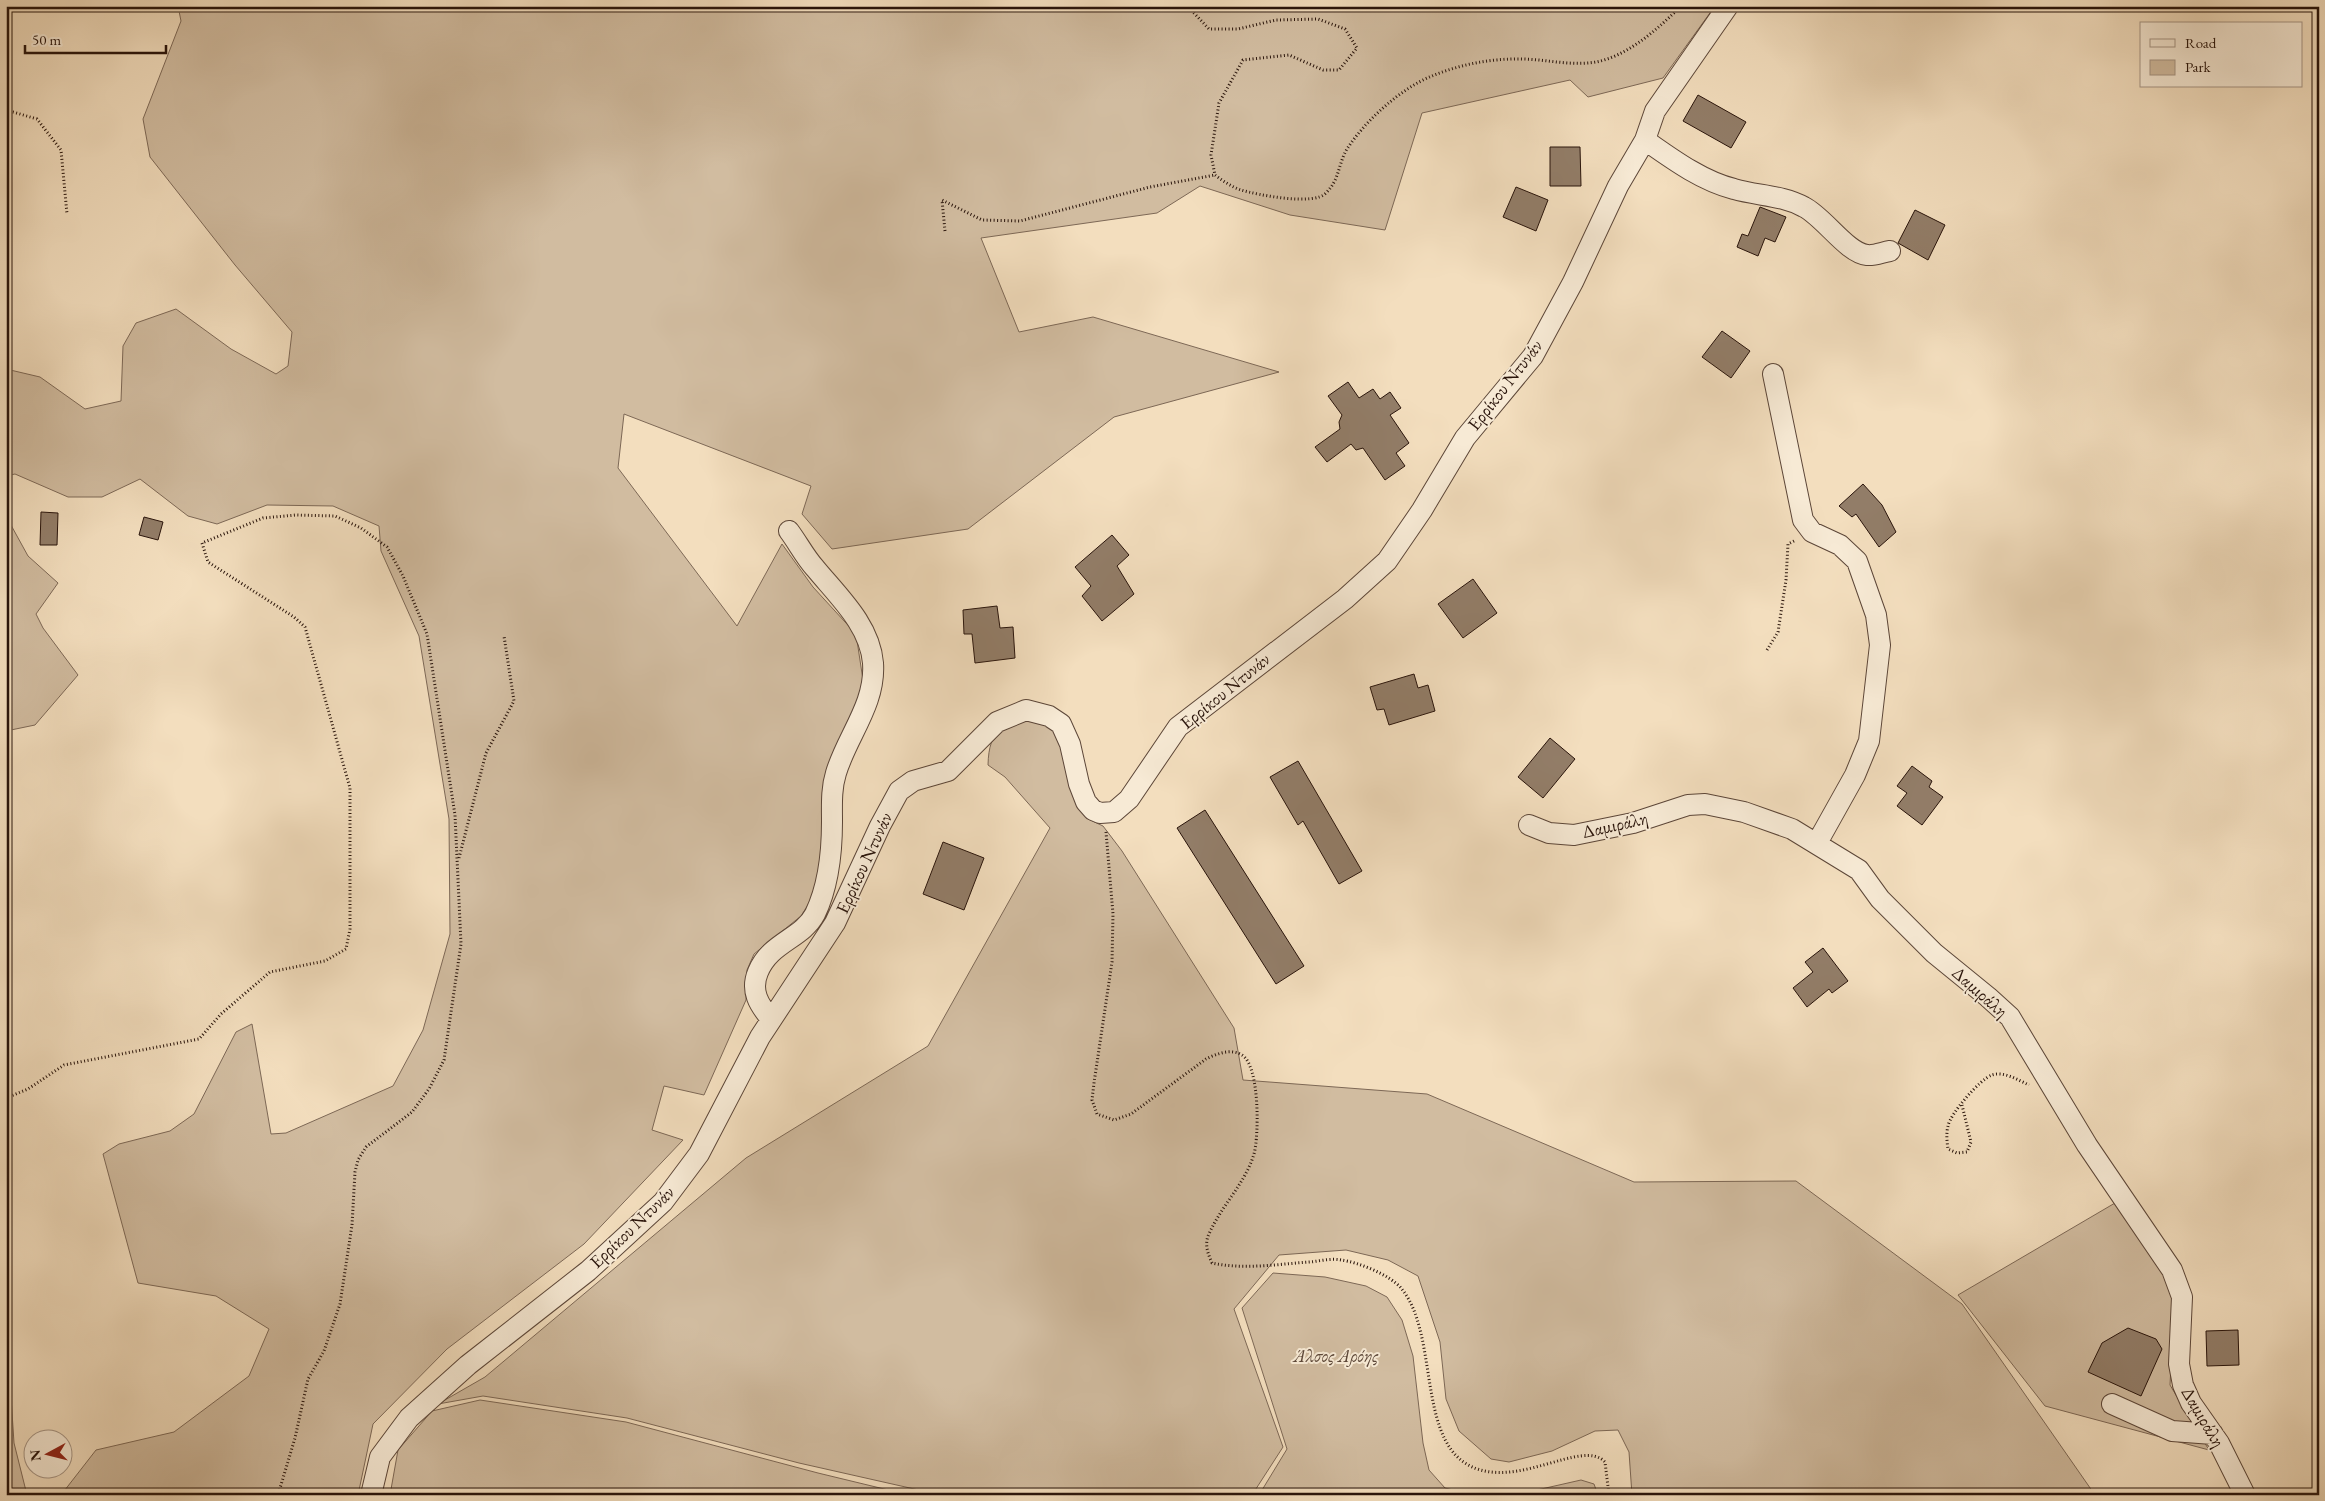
<svg xmlns="http://www.w3.org/2000/svg" width="2325" height="1501" viewBox="0 0 2325 1501" font-family="'EB Garamond',serif">
<style>
.green{fill:#d1bca0;stroke:#7d6856}
.building{fill:#927d68;stroke:#29140b}
.lines{fill:none;stroke-linecap:round;stroke-linejoin:round}
.minor-casing{stroke:#5c4638;stroke-width:22}
.path{stroke:#29140b;stroke-width:3;stroke-dasharray:1 2.5;stroke-linecap:butt}
.minor{stroke:#f7ead5;stroke-width:20}
.labels{text-anchor:middle;stroke-width:4;stroke-linejoin:round;paint-order:stroke}
.street-label{font-size:18px;fill:#29140b;stroke:#f7ead5}
.park-label{font-size:18px;font-style:italic;fill:#5b4638;stroke:#f7ead5}
</style>
<rect width="100%" height="100%" fill="#f3debe"/>
<filter id="stains"><feTurbulence type="fractalNoise" baseFrequency=".004" numOctaves="4"/><feColorMatrix values="0 0 0 0 .2 0 0 0 0 .09 0 0 0 0 .02 0 0 0 .5 -.17"/></filter>
<radialGradient id="worn" r=".72"><stop offset=".6" stop-color="#630" stop-opacity="0"/><stop offset="1" stop-color="#630" stop-opacity=".3"/></radialGradient>
<path class="green" d="M178,6h1537l-52,72 -75,19 -18,-17 -148,33 -37,117 -95,-15 -90,-29 -43,27 -176,25 38,94 74,-15 186,55 -165,45 -146,112 -136,20 -30,-35 9,-28 -187,-72 -6,54 119,158 45,-82 31,43 43,47 7,46 -40,168 -5,31 -7,21 -10,16 -47,38 -7,16 -1,30 -42,95 -40,-9 -12,44 31,10 -99,104 -137,105 -74,75 -15,71h-297l35,-45 78,-18 75,-56 20,-47 -53,-33 -78,-13 -35,-129 16,-10 51,-13 24,-17 42,-82 16,-8 19,110 15,-1 107,-47 30,-56 27,-96 -1,-115 -30,-183 -38,-85 -2,-25 -46,-20 -66,-1 -50,19 -29,-8 -48,-37 -38,18h-34l-53,-23 -9,2v-107l34,8 45,32 36,-8 2,-55 13,-23 40,-14 55,40 45,25 12,-8 4,-34 -57,-67 -85,-108 -7,-38 38,-98z
M6,516l22,40 30,27 -22,31 7,14 35,47 -43,50 -29,6z
M1033,717l23,15 23,75 9,12 15,7 19,25 112,177 9,52 184,14 207,88 162,-1 166,123 133,191h-463l-3,-43 -11,-22 -23,1 -43,20 -43,11 -18,-3 -32,-28 -13,-32 -6,-57 -22,-66 -30,-16 -42,-10 -67,5 -45,54 49,138 -31,48h-311l-142,-32 -172,-45 -144,-22 -45,8 47,-27 261,-219 182,-112 122,-218 -45,-51 -17,-12c1,-38 15,-36 45,-48z
M2115,1203l57,84 1,39 -3,59 39,65 -164,-44 -87,-111z
M1273,1273l52,4 41,9 21,11 15,23 11,36 10,87 6,27 16,18 29,7h-215l28,-46 -45,-141z
M6,1363l3,3 5,77 13,52h-21z
M480,1400l146,22 192,51 91,22h-519l8,-45 34,-39z
M1581,1480l13,4 4,11h-83z"/>
<path class="building" d="M1698,95l48,27 -15,26 -48,-27z
M1550,147h30l1,39h-31z
M1516,187l32,13 -12,31 -33,-14z
M1760,207l26,10 -11,25 -10,-4 -7,18 -21,-9 5,-13 6,2z
M1915,210l30,15 -17,35 -30,-17z
M1722,331l28,20 -19,27 -29,-21z
M1348,382l11,16 14,-9 7,10 10,-7 11,16 -11,7 19,28 -13,10 9,13 -20,14 -22,-32 -7,2 -5,-6 -24,18 -12,-15 25,-18 -1,-7 3,-7 -14,-19z
M1863,484l19,21 14,27 -17,15 -23,-33 -4,3 -13,-11z
M41,512l17,1 -1,32h-17z
M144,517l19,5 -5,18 -19,-5z
M1112,535l17,20 -12,11 17,28 -32,27 -20,-25 9,-10 -16,-19z
M1473,579l24,34 -34,25 -25,-34z
M997,606l3,22 13,-1 2,31 -40,5 -3,-29h-8l-1,-24z
M1414,674l4,14 10,-3 7,26 -46,14 -5,-16 -7,1 -7,-23z
M1550,738l25,21 -32,39 -25,-21z
M1298,761l64,110 -23,13 -36,-63 -5,4 -28,-48z
M1912,766l20,15 -3,6 14,10 -21,28 -25,-19 10,-13 -10,-7z
M1205,810l99,156 -28,18 -99,-156z
M943,842l41,16 -20,52 -41,-16z
M1823,948l25,33 -16,12 -3,-4 -22,18 -14,-19 20,-16 -8,-10z
M2128,1328l28,11 6,10 -21,47 -53,-24 14,-29z
M2238,1330l1,35 -32,1 -1,-35z"/>
<g class="lines">
<defs>
<path id="minor" d="M1645,140c27,19 57,41 89,49 24,7 48,6 70,18 20,10 43,46 63,48 7,1 16,-3 23,-4
M1773,374l30,146 9,12 28,13 17,16 19,54 4,30 -11,96 -14,34 -38,68
M1529,825l20,8 25,2 59,-12 55,-18 17,-1 39,8 48,17 67,41 21,29 54,54 54,44 22,20 77,128 85,125 10,27 -3,67 4,21 8,18 28,40 26,52
M771,1019c-12,-14 -21,-28 -13,-47 12,-30 44,-33 57,-58 14,-29 17,-61 17,-92 0,-17 -1,-33 4,-49 11,-37 40,-69 37,-110 -3,-38 -35,-67 -58,-95 -10,-11 -17,-25 -26,-37
M2112,1404l60,27 41,3
M371,1495l9,-38 29,-39 59,-53 120,-94 75,-69 36,-48 61,-117 75,-114 45,-97 19,-35 14,-10 35,-10 49,-49 29,-12 23,6 12,8 9,20 9,40 7,18 7,8 7,3 14,-1 15,-13 49,-72 167,-128 42,-38 35,-51 43,-72 68,-82 40,-74 45,-96 27,-46 10,-29 73,-105"/>
</defs>
<use href="#minor" class="minor-casing"/>
<path class="path" d="M1194,6l-1,6 16,17h29l38,-9 42,-1 27,10 12,19 -18,22h-16l-34,-15 -46,5 -24,43 -8,52 4,20c8,6 17,12 26,15 17,5 73,16 85,3 14,-14 12,-29 21,-44 18,-28 54,-61 85,-73 29,-12 61,-18 93,-17 24,1 47,7 71,3 32,-6 63,-34 85,-56
M6,110l31,9 24,31 6,64
M945,231l-3,-31 40,20 38,1 130,-34 65,-12
M1767,650l11,-18 8,-52 2,-36 8,-4
M1106,832l7,82 -1,48 -18,121 -2,17 5,14 17,6 17,-6 75,-55c10,-5 25,-11 36,-4 18,11 17,81 12,99 -9,30 -33,52 -45,80 -5,10 -1,20 3,29 32,7 66,1 98,-1 10,-1 21,-4 31,-2 17,2 49,15 60,28 37,44 17,144 64,175 48,31 117,-26 140,-1l4,33
M459,858l27,-105 28,-52 -10,-65
M6,1098l22,-9 36,-24 135,-26 22,-25 49,-42 55,-11 21,-12 4,-20v-141l-45,-161 -11,-10 -86,-55 -6,-19 61,-25 33,-3 39,1 26,12 26,19 16,29 24,58 28,181 6,129 -17,116 -15,29 -17,23 -46,35 -8,13 -3,12 -3,53 -12,79 -16,47 -16,28 -13,59 -17,57
M1962,1105l9,37 -4,10 -10,1 -9,-4c-1,-7 -2,-15 0,-23 2,-12 32,-47 44,-51 12,-4 26,5 37,10"/>
<use href="#minor" class="minor"/>
</g>
<g class="labels">
<g class="street-label">
<text transform="translate(1505 385) rotate(-52)" y="6">Ερρίκου Ντυνάν</text>
<text transform="translate(1225 691) rotate(-39)" y="6">Ερρίκου Ντυνάν</text>
<text transform="translate(1615 825) rotate(-13)" y="6">Δαμιράλη</text>
<text transform="translate(864 863) rotate(-65)" y="6">Ερρίκου Ντυνάν</text>
<text transform="translate(1980 992) rotate(41)" y="6">Δαμιράλη</text>
<text transform="translate(632 1227) rotate(-44)" y="6">Ερρίκου Ντυνάν</text>
<text transform="translate(2203 1417) rotate(59)" y="6">Δαμιράλη</text>
</g>
<g class="park-label">
<text x="1336" y="1362">Άλσος Αρόης</text>
</g>
</g>
<rect width="2325" height="1501" fill="none" stroke="#f3debe" stroke-width="25"/>
<rect x="8" y="8" width="2310" height="1486" fill="none" stroke="#29140b" stroke-width="2.5"/>
<rect x="12" y="12" width="2300" height="1476" fill="none" stroke="#29140b"/>
<rect x="2140" y="22" width="162" height="65" fill="#f7ead5" stroke="#a59484"/>
<rect x="2150" y="39" width="25" height="8" fill="#f7ead5" stroke="#a59484"/>
<text x="2185" y="48" font-size="15" fill="#29140b">Road</text>
<rect x="2150" y="60" width="25" height="15" fill="#d1bca0" stroke="#a59484"/>
<text x="2185" y="72" font-size="15" fill="#29140b">Park</text>
<g transform="translate(48 1454) rotate(263)"><circle r="24" fill="#f7ead5" stroke="#a59484"/>
<path d="M0-4L9 19L0 12L-9 19Z" fill="#8f2418"/>
<text y="-8" font-size="14" font-weight="bold" text-anchor="middle" fill="#29140b">N</text>
</g>
<path d="M25 45v8h141v-8" fill="none" stroke="#29140b" stroke-width="2.5"/>
<text x="32" y="45" font-size="15" fill="#29140b" stroke="#f7ead5" stroke-width="4" paint-order="stroke">50 m</text>
<rect width="100%" height="100%" filter="url(#stains)"/>
<rect width="100%" height="100%" fill="url(#worn)"/>
</svg>
